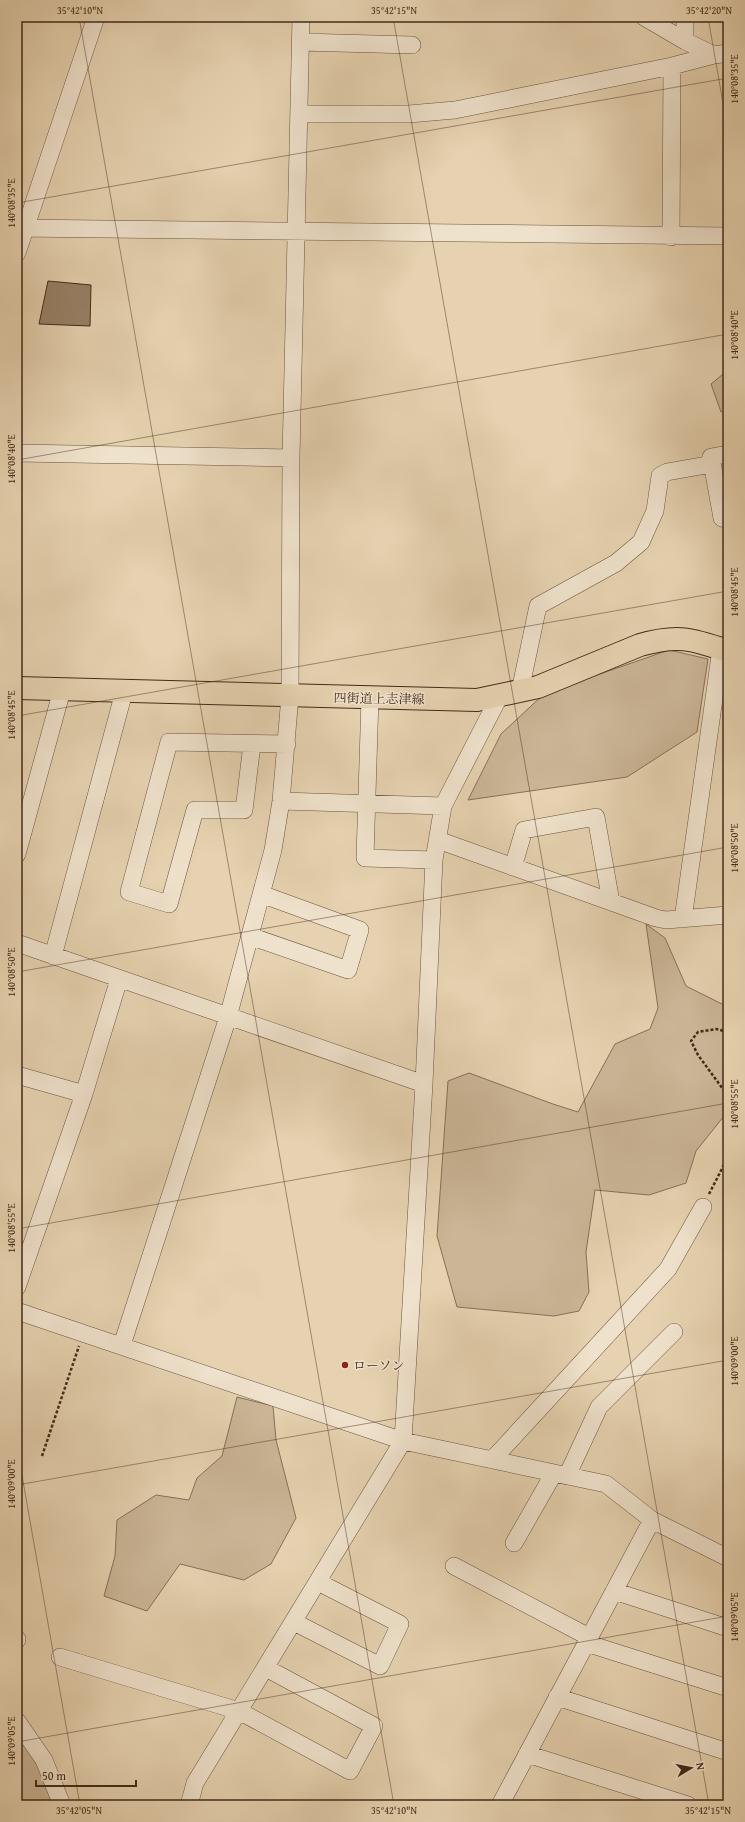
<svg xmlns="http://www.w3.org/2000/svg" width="745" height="1822" viewBox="0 0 745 1822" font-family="'Gentium Book Plus','Noto Serif JP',serif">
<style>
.green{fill:#cab596;stroke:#867057}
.building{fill:#988167;stroke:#432a18}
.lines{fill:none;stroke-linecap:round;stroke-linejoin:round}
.minor-casing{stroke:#6c543e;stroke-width:18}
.major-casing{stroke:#432a18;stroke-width:24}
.path{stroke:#432a18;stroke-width:2.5;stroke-dasharray:3 2;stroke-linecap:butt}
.minor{stroke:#efe2cc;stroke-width:17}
.major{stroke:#e6d2b0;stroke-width:22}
.ticks{fill:none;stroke:#432a18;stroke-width:1;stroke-opacity:0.45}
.poi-dot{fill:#8f2418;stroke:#efe2cc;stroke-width:1.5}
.labels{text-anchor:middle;stroke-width:3;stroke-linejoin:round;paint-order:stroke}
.street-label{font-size:13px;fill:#432a18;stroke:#efe2cc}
.poi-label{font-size:13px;fill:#432a18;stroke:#efe2cc;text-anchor:start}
.neatline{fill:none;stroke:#432a18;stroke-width:1.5}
.ticks-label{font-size:10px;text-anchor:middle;fill:#432a18}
</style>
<rect width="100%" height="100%" fill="#e6d2b0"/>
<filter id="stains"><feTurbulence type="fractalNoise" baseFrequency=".005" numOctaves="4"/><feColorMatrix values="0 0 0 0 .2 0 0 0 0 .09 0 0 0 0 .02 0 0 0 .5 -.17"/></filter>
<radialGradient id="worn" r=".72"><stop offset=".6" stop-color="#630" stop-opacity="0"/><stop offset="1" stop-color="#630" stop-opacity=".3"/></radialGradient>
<path class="green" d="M728,370v40l-7,2 -10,-28z
M669,650l39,9 -11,73 -70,45 -159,23 33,-66 44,-41z
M646,924l19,14 21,48 38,19 4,12v94l-32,40 -10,32 -37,12 -54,-5 -9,62 3,40 -10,19 -25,5 -97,-9 -20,-71 11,-155 21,-8 84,31 25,8 37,-68 35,-15 8,-21z
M237,1397l36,9 3,34 20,78 -25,46 -27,16 -64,-16 -33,47 -43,-15 11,-40 2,-36 39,-25 33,5 8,-22 25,-22z
M17,1729l23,33 17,43h-40z"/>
<path class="building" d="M48,281l43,4 -1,41 -51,-2z"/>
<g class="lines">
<defs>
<path id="minor" d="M644,17l41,24 29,14 14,-2
M685,41v-24
M300,42l112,3
M299,114h110l46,-4 217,-44 42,-11
M17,228l711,8
M671,237l1,-171
M17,253l79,-236
M17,453l274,5
M728,454l-17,3 11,61 6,2
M520,691l18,-85 78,-43 25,-21 14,-31 5,-35 7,-4 45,-8
M370,698l-5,160 69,2
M252,744l-8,66h-49l-26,94 -40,-12 40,-150 118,2
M281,801l162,5
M438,840l218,78 10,2 62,-5
M17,854l45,-164
M513,867l11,-37 72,-13 15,85
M683,919l38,-270
M250,936l98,34 12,-40 -99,-36
M17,943l407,141
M53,956l71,-264
M17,1075l67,19
M17,1287l67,-193 35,-115
M17,1311l386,130 203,43 46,36 76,38
M122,1345l106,-328 45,-167 8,-49 9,-105 1,-238 10,-441
M492,1460l176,-191 35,-62
M567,1476l32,-69 75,-75
M514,1543l40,-70
M454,1566l135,71
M614,1591l114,37
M294,1622l86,44 20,-42 -82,-42
M17,1639v1
M586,1643l142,45
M60,1657l179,54 111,60 24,-45 -108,-58
M557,1697l171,55
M17,1721l27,39 18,45
M527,1754l161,51
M189,1805l6,-22 208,-342 21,-357 10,-224 9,-54 57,-111
M500,1805l152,-285"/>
<path id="major" d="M17,688l460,12 61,-13 102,-42c38,-11 52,-6 88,6"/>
</defs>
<use href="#minor" class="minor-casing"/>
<use href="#major" class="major-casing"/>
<path class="path" d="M728,1032l-12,-3 -18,3 -7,9 7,14 30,41
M709,1194l19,-37
M42,1456l37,-110"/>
<use href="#minor" class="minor"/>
<use href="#major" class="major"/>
</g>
<path class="ticks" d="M79,17l315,1788M393,17l316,1788M708,17l20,115M17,203l711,-125M17,460l711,-126M17,716l711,-125M17,972l711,-125M17,1229l711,-126M17,1447l63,358M17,1485l711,-125M17,1742l711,-126"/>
<circle class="poi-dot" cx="345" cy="1365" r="4"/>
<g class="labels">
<g class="street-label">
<text transform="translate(379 698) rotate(1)" y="5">四街道上志津線</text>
</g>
<g class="poi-label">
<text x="353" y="1370">ローソン</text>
</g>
</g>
<rect width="745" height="1822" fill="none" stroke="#e6d2b0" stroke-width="44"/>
<g transform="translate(691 1768) rotate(80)" stroke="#efe2cc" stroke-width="3" paint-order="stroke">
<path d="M0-3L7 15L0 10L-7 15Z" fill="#432a18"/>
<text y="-6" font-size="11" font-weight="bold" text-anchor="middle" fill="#432a18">N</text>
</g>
<path d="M36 1780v6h100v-6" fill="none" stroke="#432a18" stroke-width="2"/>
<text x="42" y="1780" font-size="12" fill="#432a18" stroke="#efe2cc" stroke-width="3" paint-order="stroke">50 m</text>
<rect x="22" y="22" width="701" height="1778" class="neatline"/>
<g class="ticks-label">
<text x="80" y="14">35°42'10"N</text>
<text x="394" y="14">35°42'15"N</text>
<text x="709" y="14">35°42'20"N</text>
<text transform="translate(734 79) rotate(-90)" y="4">140°08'35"E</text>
<text transform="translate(11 203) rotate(-90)" y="4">140°08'35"E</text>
<text transform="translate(734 335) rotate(-90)" y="4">140°08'40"E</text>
<text transform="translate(11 459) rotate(-90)" y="4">140°08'40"E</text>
<text transform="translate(734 592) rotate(-90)" y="4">140°08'45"E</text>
<text transform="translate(11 715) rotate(-90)" y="4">140°08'45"E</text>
<text transform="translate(734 848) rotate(-90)" y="4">140°08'50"E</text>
<text transform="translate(11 972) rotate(-90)" y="4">140°08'50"E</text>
<text transform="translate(734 1104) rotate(-90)" y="4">140°08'55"E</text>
<text transform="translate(11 1228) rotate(-90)" y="4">140°08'55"E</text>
<text transform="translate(734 1361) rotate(-90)" y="4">140°09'00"E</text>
<text transform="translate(11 1484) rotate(-90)" y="4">140°09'00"E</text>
<text transform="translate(734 1617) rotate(-90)" y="4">140°09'05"E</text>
<text transform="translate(11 1741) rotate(-90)" y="4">140°09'05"E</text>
<text x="79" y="1814">35°42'05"N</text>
<text x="394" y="1814">35°42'10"N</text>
<text x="708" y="1814">35°42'15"N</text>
</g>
<rect width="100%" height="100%" filter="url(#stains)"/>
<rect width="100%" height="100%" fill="url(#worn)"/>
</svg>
